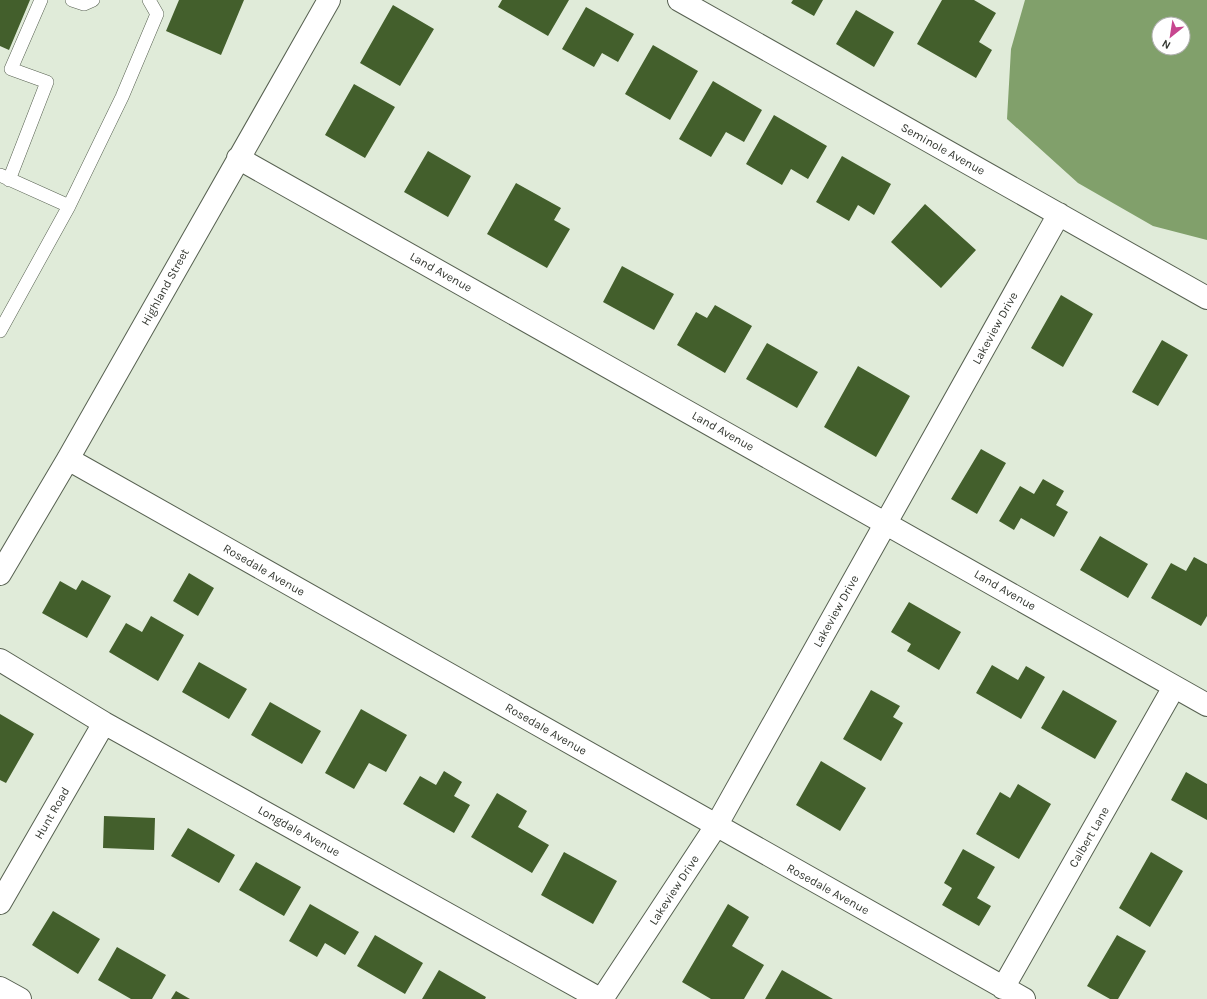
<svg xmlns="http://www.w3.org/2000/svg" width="1207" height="999" viewBox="0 0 1207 999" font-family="Karla,sans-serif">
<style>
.water{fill:#81a06b;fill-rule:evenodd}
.building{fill:#435f2c}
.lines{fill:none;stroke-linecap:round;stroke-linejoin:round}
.service-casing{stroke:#576151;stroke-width:14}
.minor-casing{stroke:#576151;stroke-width:24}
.service{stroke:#fff;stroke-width:13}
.minor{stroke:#fff;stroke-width:22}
.labels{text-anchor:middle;stroke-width:4;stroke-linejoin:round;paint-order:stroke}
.street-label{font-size:12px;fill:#343831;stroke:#fff}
</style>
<rect width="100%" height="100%" fill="#e0ebd9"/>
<path class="water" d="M1025,0h182v240l-54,-14 -75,-43 -71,-64 4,-70zM1159,24h24v24h-24z"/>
<path class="building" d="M0,0h30l-21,50 -9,-4z
M179,0h65l-23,55 -55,-24z
M502,0h67l-21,36 -50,-29z
M793,0h30l-9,16 -23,-13z
M942,0h32l22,13 -17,29 13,8 -16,28 -59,-34z
M393,5l41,24 -34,57 -40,-23z
M586,7l48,27 -16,28 -16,-9 -8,14 -32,-18z
M856,10l38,22 -20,35 -38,-23z
M653,45l45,26 -28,49 -45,-26z
M713,81l49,29 -18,32 -18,-10 -15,25 -32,-18z
M354,84l41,23 -30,51 -40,-23z
M774,115l53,31 -19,33 -17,-10 -9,16 -36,-21z
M428,151l43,25 -23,41 -44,-25z
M842,156l49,28 -17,31 -16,-10 -9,16 -33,-19z
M516,183l45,25 -7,12 16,9 -23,39 -60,-34z
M925,204l51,46 -35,38 -50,-46z
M622,266l52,28 -20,36 -51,-28z
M1061,295l32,19 -30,53 -32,-19z
M715,305l37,21 -27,47 -48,-28 19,-33 11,6z
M1162,340l26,15 -30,51 -26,-14z
M767,343l51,29 -21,36 -51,-29z
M858,366l52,30 -34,61 -52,-30z
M981,449l25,14 -29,51 -26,-15z
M1043,479l21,12 -8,14 12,7 -14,25 -33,-19 -7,12 -15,-9 21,-35 14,8z
M1100,536l48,28 -20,34 -48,-28z
M1194,557l13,7v52l-6,10 -50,-28 20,-35 15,8z
M189,573l25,15 -16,28 -25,-15z
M82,580l29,16 -24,42 -45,-25 18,-32 16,9z
M909,602l52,30 -22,38 -32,-19 4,-7 -20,-12z
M151,616l33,19 -26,46 -49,-29 17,-29 16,9z
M199,662l48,27 -18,30 -47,-27z
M992,665l26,15 8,-14 19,11 -24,42 -45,-26z
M871,690l29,16 -7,11 10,6 -22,38 -38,-22z
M1063,690l54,31 -22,38 -54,-31z
M270,702l51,29 -19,33 -51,-29z
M361,709l46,26 -21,37 -17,-9 -15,26 -29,-16z
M0,714l34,20 -28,49 -6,-3z
M821,761l45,27 -26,43 -44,-26z
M444,771l18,11 -8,14 16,9 -16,28 -51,-29 17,-28 16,9z
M1186,772l21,12v36l-36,-20z
M1018,784l33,20 -32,55 -43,-25 24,-42 10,6z
M497,793l30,18 -9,16 31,18 -17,28 -61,-36z
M104,816l51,2 -1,32 -51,-2z
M188,828l47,27 -16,28 -48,-27z
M963,849l32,18 -18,31 14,8 -12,20 -37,-21 10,-17 -8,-5z
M564,852l53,29 -24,43 -52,-29z
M1151,852l32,19 -33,56 -31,-19z
M256,862l45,25 -17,29 -45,-26z
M310,904l49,28 -14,23 -20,-12 -8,14 -28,-16z
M728,904l21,13 -17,29 32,19 -20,34h-33l-29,-17z
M53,911l47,28 -22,35 -46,-29z
M375,935l48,28 -18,31 -48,-28z
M1117,935l29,16 -28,48h-8l-23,-13z
M117,947l49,28 -14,24h-21l-33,-19z
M439,970l47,27 -1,2h-63z
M782,970l51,29h-68z
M176,991l14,8h-19z"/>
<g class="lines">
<defs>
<path id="service" d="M72,0l12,4 9,-4
M0,175l69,31
M9,180l38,-98 -36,-13 30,-69
M0,331l69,-125 53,-109 35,-83 -8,-14"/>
<path id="minor" d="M679,0l528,298
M238,158l969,547
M68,459l956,540
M0,574l68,-115 261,-459
M0,660l104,63 496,276
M0,903l104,-180
M0,988l20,11
M1003,988l171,-301
M602,999l114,-173 343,-612"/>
</defs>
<use href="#service" class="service-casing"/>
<use href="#minor" class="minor-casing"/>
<use href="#service" class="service"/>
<use href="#minor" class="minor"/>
</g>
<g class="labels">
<g class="street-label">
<text transform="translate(943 149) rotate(29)" y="4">Seminole Avenue</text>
<text transform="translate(441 272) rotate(29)" y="4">Land Avenue</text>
<text transform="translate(165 287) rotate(-61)" y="4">Highland Street</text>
<text transform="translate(995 328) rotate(-61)" y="4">Lakeview Drive</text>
<text transform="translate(723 431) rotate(29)" y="4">Land Avenue</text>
<text transform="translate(264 570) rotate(30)" y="4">Rosedale Avenue</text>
<text transform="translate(1005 590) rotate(30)" y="4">Land Avenue</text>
<text transform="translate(836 611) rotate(-61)" y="4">Lakeview Drive</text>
<text transform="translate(546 729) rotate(30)" y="4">Rosedale Avenue</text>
<text transform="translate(52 813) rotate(-60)" y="4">Hunt Road</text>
<text transform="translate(299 831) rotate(29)" y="4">Longdale Avenue</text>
<text transform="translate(1089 837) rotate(-60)" y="4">Calbert Lane</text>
<text transform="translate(828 889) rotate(29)" y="4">Rosedale Avenue</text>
<text transform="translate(674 890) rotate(-57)" y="4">Lakeview Drive</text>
</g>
</g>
<g transform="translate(1171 36) rotate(210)"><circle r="19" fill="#ffffff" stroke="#aeafad"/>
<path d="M0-3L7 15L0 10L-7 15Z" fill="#c7468f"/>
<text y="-6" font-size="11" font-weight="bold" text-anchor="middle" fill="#343831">N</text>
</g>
</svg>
